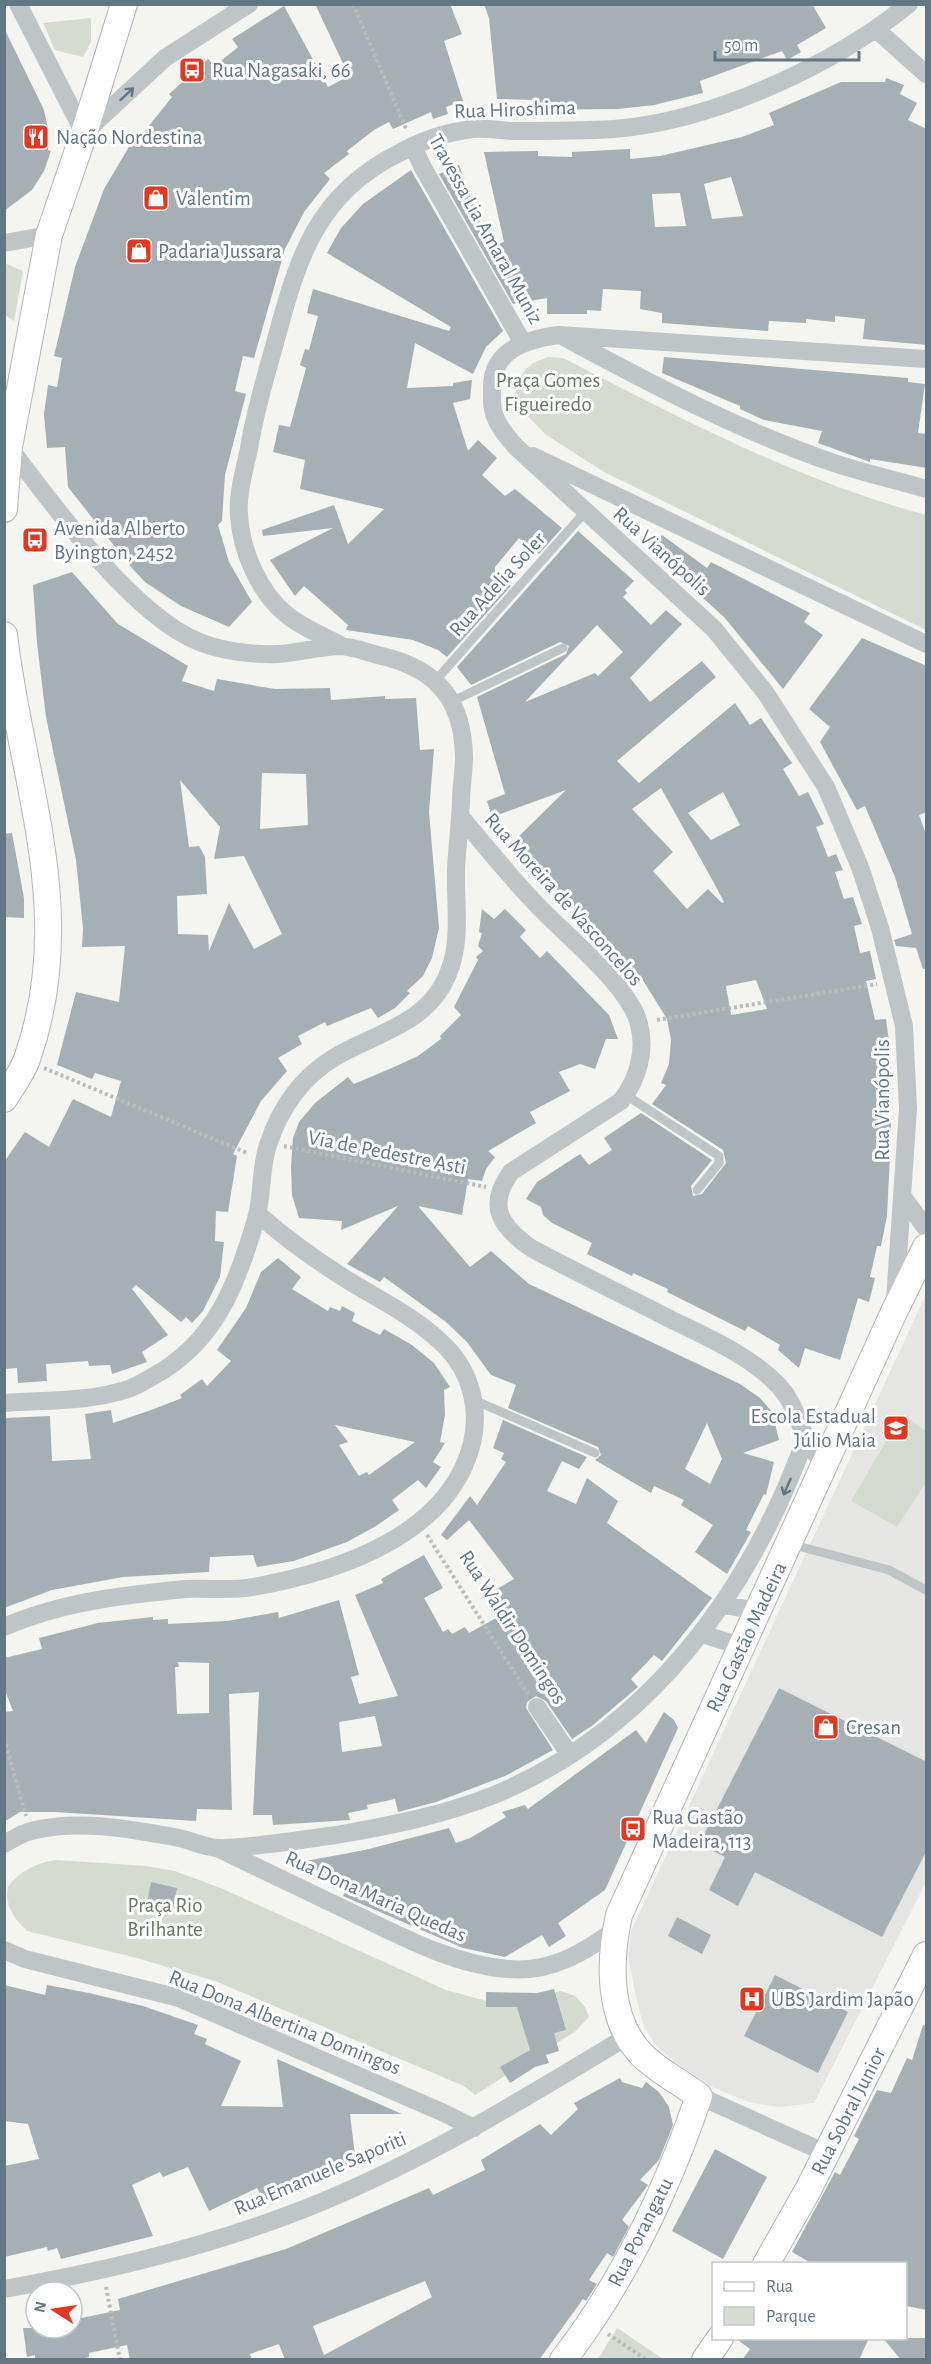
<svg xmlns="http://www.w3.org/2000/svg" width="931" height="2364" viewBox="0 0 931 2364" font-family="'Alegreya Sans',sans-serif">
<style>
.built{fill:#e5e5e4}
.green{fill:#d6dbd1}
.building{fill:#a6b0b4;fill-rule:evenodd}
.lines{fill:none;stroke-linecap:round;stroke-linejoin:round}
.secondary-casing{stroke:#b1b8bb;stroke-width:28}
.path{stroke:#b9bcbe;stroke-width:4;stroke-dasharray:3 3;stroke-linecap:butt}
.lane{stroke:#bfc4c6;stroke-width:9}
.street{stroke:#bfc4c6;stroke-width:18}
.secondary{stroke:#fff;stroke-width:26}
.oneway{stroke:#637782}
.labels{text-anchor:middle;stroke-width:6;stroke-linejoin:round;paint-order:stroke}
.poi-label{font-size:21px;fill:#637782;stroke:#fff;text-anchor:start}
.street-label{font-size:21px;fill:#637782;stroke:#fff}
.park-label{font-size:21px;fill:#697962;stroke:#fff}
</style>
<rect width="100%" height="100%" fill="#f4f4f0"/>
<path class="built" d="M926,1294v588l-112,221 -35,4 -27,-4 -38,-15 -39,-26 -18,-15 -12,-18 -7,-23 -10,-49 3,-26z"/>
<path class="green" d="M91,18v24l-8,15 -28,-7 -12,-27z
M4,263l19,8 -9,50 -9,-6z
M548,357l15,1c119,61 234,122 363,157v115l-322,-158 -59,-38 -27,-28 -3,-13 9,-22 9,-8z
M902,1414l24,17v51l-29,45 -46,-26z
M57,1860l89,6 29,5 48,18 223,101 41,11 54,-5 20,-5 14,5 10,11 4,10 -13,14 -101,64 -11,-9 -249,-105 -82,-24 -106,-26c-12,-11 -23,-26 -19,-44 11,-16 30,-25 49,-27z
M617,2328l46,31h-65z"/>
<path class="building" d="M315,4h135l12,30 -18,7 19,60 -17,6 2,7 -15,5 -2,-7 -38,17 -4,-7 -15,8 -27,21 2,3 -25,19 6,6 -26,33 -19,37 -31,109 -11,-2 -8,35 11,3 -21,81 -3,46 -4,4 11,37 23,40 -23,25 -48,-21 -36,-24 -15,-16 -62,-79 -3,-40 -18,1 -3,-34 4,-29 9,2 5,-29 -8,-2 21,-89 29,-78 32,-54 4,2 32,-40 -3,-3 39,-35 7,7 23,-19 -6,-8 52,-33 44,81 21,-11z
M484,4h328l14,24 -29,17 4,7 -14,8 -5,-9 -82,30 3,12 -49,12 -36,4 -83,1v-10l-38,-1 -8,-81z
M4,28l40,82 5,24 -1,16 3,1 -7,20 -12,19 -28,21z
M886,78l18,7 -4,9 17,9 -9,17 19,9v216l-64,-6 2,-20 -30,-3v6l-29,-3v4l-37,-2 -1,10 -106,-8v-10l-22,-4 1,-18 -38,-2 -2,22 -14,-1v4h-40v-16l-34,6 -74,-130 20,-9 30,81 15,-4 -20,-90 54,-1v5l34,1v-5l58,-3v10l30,-3 82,-19 32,-12 -5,-12 72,-31h44zM731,177l12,39 -31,3 -8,-35zM680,193l6,33 -31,1 -3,-33z
M411,170l92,161 -17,16 -13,27 -58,-31 -8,45 46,-2v-3l19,-3 -2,19 -17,4 15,48 10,-11 19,18 -15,17 23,21 10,-7 47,39 -23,26 -20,-16 -24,29v4l16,15 -64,71 -9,-7 -25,-10 -67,-10 2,-5 -44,-39 -9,10 -25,-36 63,-32 -70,8 -1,-6 72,-25 14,39 36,-35 -84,-20 5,-29 -32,-8 6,-27 11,2 16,-59 -6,-3 5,-16 4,1 9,-34 -11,-3 6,-24 136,42 2,-4 -124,-74 14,-25 22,-24z
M664,357l244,21v4l17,2 -7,49 9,1v34l-57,-9v3l-52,-19 4,-12 -58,-11 -24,-11v-3l-78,-33z
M578,531l56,50 -9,9 2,3 -4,4 28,28 15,-15 16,14 -52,54 20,24 52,-41 14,16 -99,84 22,22 96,-80 15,22 11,-7 31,45 -9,6 16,27 9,-4 16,32 -8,3 12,30 8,-3 7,16 -8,2 9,27 9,-2 9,27 -8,2 6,27 10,-2 6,28 -10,2 9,39 11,-1 4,30 1,40h-13v30h13v17l-4,80 -6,30h-4l-7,31 5,1 -6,24 -11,-4 -18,62 -35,-12 -6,20 -21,-18 2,-5 -32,-19 -3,5 -78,-39 1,-3 -35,-16 -1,3 -45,-22 5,-11 -40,-20 -9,-8 -2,-8 -15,-8 11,-17 43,-28 9,11 23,-15 -8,-12 37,-25 71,47 -21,26 2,10 9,-2 24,-31 -3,-13 -71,-46 14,-19 -5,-2 8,-19 2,-24 -4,-21 -26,-42 -105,-110 -26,-22 56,-55 -74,27 -5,-16 18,-7 -28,-97 89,-43 3,-8 -9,-4 -89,43 -14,-18zM597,625l26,27 -25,24 -3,-3 -70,29zM661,788l53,95 10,19 -2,1 -14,-14 -21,20 -34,-38 20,-19 -41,-43zM723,792l17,33 -29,15 -23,-27zM756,980l11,29 -36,6 -5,-29z
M662,535l45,33 4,-6 99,51 -6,9 19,13 -40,54 -59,-72 -72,-65z
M72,572l46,52 70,42 -6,15 32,10 3,-12 58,10 55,-1 1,12 54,-4v3l31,-1 4,52 14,-1 -5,63 10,116 -7,30 -9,18 -16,15 3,2 -15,15 -17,10 -7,-10 -44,18 -2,-4 -27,14 4,8 -24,14 9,13 -26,30 -28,53 4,2 -9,56 -12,-1 -1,30 9,1 -4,35 -17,34 -11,12 -6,-6 -5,5 -45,-37 -4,4 36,46 -26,17 5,10 -35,12 -2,-9 -21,1 -1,-5 -42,3 1,17 -29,2 -1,-15 -13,1v-207l21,-30 24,15 24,-48 38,18 10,-36 -26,-8 -3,6 -35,-14 19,-73 43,10 6,-56 -43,1 1,-19 -7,-68 -30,-143 -9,-74 -4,-58zM262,773l44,1 2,51 -48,4zM180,780l40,47 -6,32 30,-3 38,78 -28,15 -25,-46 -20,48 -1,-16 -30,-1 -1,-38 30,-2 -2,-37 -6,-11 -10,1z
M862,638l65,28v146l-8,3 8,22v131l-4,1 -7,-21 -20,-2 -2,-6 18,-6 -17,-57 -30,-71 -8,4 -37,-68 10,-15 -21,-18z
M12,833l12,65v20l-20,-1v-83z
M482,909l12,10 11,-10 21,21 -6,7 20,21 7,-7 62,64 9,24h-12l-11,30 -15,-5 -21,8 11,19 -40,21 6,11 -48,28 7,6 -9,12 -4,12 -14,-2 -6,36 -44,-9 52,61 21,-16 38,33 211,100 20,14 12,14 7,28 -36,13 31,9 -8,33 -2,-1 -18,36 5,2 -24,42 -32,-22 18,-27 -32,-20 3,-5 -30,-14 -3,7 -56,-33 6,-5 -3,-8 -90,-39 8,-23 -25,-10 -24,-33 -21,-20 -62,-45 -4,5 -33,-18 51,-58 -57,24 1,-9 -43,-3 -7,-23 -1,-28 2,-29 6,-16 16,-19 33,-26 6,7 40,-17 24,-11 23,-17 -1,-3 21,-21 -7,-8 24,-47 -2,-3 7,-6 -5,-5 4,-13 -3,-1zM707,1423l15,36 -12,25 -25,-15z
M278,1258l23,19 -9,12 36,22 2,-4 10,4 2,-5 13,7 -3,8 28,14 4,-6 28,16 22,18 16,24 -6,3 1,25 -5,27 5,1 -12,19 8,5 -15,21 -8,-8 -26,20 7,10 -23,16 -29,16 -53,19 -37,6 -4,-12 -43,2 -1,15 -86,5 -71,13 -48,18v-190l46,-2 2,45 39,-2 -6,-45 26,-4 2,13 41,-14 28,-11 -2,-3 22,-16 5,7 24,-25 -14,-11 29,-42 15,-36zM335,1425l80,17 -46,33 -2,-3 -8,4 -20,-31 9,-3z
M503,1420l84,37 -8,12 -17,-8 -15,30 29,13 11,-26 31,23 -11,22 105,75 -50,63 -8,-6 -23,24 7,8 -45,38 -21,14 -26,-38 -10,-5 -9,6 -1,6 27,42 -48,26 -69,26 -38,10 -3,-13 -28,6 1,4 -20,4 2,7 -77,5 -1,-10h-19l6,-123 -30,2 3,116 -35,-1 -1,12 -141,-9h-35l-16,10v-110l9,-1 -9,-23v-30l38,-9 -3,-11 59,-15 55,-6v3l15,-1v5l59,-3 51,-9 1,6 60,-18 20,75 -8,2 8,27 39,-8 -43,-101 28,-12 -2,-4 43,-24 19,33 -19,10 19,34 5,-3 4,5 13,-7 4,6 29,-16 -11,-22 27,-16 -45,-59 -22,20 -6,-5 29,-39 7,9 29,-43 -5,-3 3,-6 -11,-5zM178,1662l31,1v50l-32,1 -2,-47h4zM375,1716l7,30 -40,6 -3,-30z
M779,1688l148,74v88l-45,87 -127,-65 -17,34 -29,-16 16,-33 -26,-13z
M664,1712l10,8 4,8 -73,162 -47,33 8,13 -17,11 -7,-12 -37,22 -42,-9 -120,-52 6,-12 -49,-22 65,-12 84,-22 7,15 14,-5 36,-21 -4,-5 23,-7 3,4 108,-79 10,13z
M151,1882l26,6 -5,25 -26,-5z
M677,1917l34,18 -9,19 -34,-18z
M775,1975l73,37 -30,61 -74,-37z
M4,1985l41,10 2,-10 42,8 54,13 55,19 -4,9 13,5 -2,5 36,17 -20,45 62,1 -6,-48 125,55h-52l6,50 -92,37 -7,-13 -48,23 -21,-44 -25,10 -3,-5 -28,13 21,51 -92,23 -4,-11 -9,3 -1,-4 -43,10v-91l35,-7 -11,-35 -24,-3z
M554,1989l12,41 -12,3 5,18 -13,4 3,8 -14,4 -25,16 -10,-16 30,-17 -13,-43h-31v-15l51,1z
M923,2025l4,1v284l-21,-4v-42h-93l-21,-12 43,-80 5,3 19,-36 -5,-3 23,-46 14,3 16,-35 5,2z
M620,2078l2,4 20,6 4,-6 13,10 10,15 4,18 -14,35 -19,20 8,5 -26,35 7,7 -16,30 -6,-4 -18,27 8,4 -11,17 -3,-2 -44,61h-254l-6,-16 -29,10 2,6h-122l-3,-15 -38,8v4l-13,3h-41v-5l-8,2 -4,-29h49v-8l48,-10 -2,-11 168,-50 143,-61 4,7 52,-25 -4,-10 59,-36 11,11 27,-26 -4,-6zM425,2281l7,16 -108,58 -11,-29z
M715,2149l52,28 -44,82 -51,-28z
M735,2338h134l-10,22h-117l8,-11z
M883,2338h44v22h-26z"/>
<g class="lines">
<defs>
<path id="secondary" d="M4,509l5,-62 40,-212 35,-102 40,-129
M4,635c17,146 75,276 23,424 -5,14 -15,27 -23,40
M766,2264l42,-74 118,-235
M563,2360c62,-80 104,-170 136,-264 -19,-14 -41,-25 -57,-41 -35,-36 -33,-94 -23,-140l275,-603 32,-65
M705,2360l15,-22"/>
</defs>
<use href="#secondary" class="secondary-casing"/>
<path class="path" d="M353,4l54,127
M657,1020l220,-36
M44,1068l203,85
M284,1146l202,41
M427,1535l101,159
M4,1739l22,77
M106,2287l14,73
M608,2334l39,26"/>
<path class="lane" d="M436,680l149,-168
M453,701l110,-53
M626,1095l93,61v7l-22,27
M474,1400l121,53
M790,1544l99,26 37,20"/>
<path class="street" d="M18,4l66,129 81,-75 84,-54
M877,30l49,44
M413,146l9,20 101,177
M4,243l45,-8
M564,337c87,47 176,94 270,126 30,10 62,17 92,26
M533,456l393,188
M342,646c-18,-10 -39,-18 -55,-31 -28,-22 -46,-65 -48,-100 -2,-21 6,-46 10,-67 6,-36 16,-70 26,-105 23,-86 41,-149 126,-191 22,-12 46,-20 71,-23 13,-1 26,1 39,2 33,0 71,0 103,-2 99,-8 218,-63 295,-125
M461,817c26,31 52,64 81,93 27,28 88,77 97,114 7,27 -1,55 -18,77l-110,71c-25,34 -10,55 20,76 46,25 93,47 139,71 37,18 81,37 109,67 22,24 19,52 46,78
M902,1196l24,32
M895,1301l13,-193 -4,-82 -24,-98 -20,-61 -34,-80 -61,-95 -51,-63 -198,-182c-7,-8 -15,-17 -19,-26 -6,-11 -5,-20 -5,-32 -1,-39 35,-50 67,-54l367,24
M4,1403c39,-3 83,-1 121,-13 9,-2 18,-8 27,-13 63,-34 85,-92 104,-158 7,-24 4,-50 12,-74 12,-37 34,-68 67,-88 41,-24 94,-34 113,-83 14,-33 7,-69 8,-104 1,-23 4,-45 5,-68 0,-15 3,-30 3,-45 -1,-57 -27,-88 -82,-101 -13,-3 -30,-10 -44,-10 -20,1 -40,7 -60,8 -25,1 -58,-3 -81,-13 -65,-27 -145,-137 -188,-194
M724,1605l35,6
M4,1627c57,-25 120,-32 181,-38 23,-1 46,2 68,-2 84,-15 196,-51 219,-144 8,-33 -1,-71 -26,-96 -27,-28 -64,-46 -97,-66 -32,-20 -63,-42 -91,-67
M702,1634l41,13
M537,1707l33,48
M4,1844c9,-5 18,-11 27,-13 47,-12 101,-2 148,7 14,3 29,11 43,10 38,-1 76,-8 114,-13 53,-9 108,-20 158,-40 155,-64 255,-202 311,-355
M219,1849c48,23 96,46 144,69 45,22 94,47 145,51 42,4 76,-16 108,-40
M4,1950l21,9 154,39 265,115 30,15
M699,2096l127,57
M4,2289c97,-17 195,-40 287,-75 119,-45 228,-112 337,-178"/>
<use href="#secondary" class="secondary"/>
</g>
<defs><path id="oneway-shaft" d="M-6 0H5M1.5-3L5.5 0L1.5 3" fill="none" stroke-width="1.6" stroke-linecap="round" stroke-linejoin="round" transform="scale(1.5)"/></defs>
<g class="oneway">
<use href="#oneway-shaft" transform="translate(127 94) rotate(-43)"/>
<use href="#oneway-shaft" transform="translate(787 1487) rotate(114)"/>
</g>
<defs>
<symbol id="bus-square" viewBox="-11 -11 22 22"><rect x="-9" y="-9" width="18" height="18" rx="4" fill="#e5371f" stroke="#fff"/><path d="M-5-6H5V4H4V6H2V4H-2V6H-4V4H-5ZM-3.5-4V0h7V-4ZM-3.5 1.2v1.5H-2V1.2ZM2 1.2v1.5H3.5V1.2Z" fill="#fff"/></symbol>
<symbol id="restaurant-square" viewBox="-11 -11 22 22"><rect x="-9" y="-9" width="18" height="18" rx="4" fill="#e5371f" stroke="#fff"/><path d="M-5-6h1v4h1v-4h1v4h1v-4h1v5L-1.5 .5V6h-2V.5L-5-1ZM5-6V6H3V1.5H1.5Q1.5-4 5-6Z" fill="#fff"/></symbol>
<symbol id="shop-square" viewBox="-11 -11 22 22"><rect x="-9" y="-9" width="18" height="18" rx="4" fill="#e5371f" stroke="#fff"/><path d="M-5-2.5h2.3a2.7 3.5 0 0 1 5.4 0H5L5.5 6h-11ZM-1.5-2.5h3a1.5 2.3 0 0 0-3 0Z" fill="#fff"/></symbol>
<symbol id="school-square" viewBox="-11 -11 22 22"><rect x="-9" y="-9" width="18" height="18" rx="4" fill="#e5371f" stroke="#fff"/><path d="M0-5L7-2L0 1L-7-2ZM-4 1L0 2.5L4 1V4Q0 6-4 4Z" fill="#fff"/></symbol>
<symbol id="hospital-square" viewBox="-11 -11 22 22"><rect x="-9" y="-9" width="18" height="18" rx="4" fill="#e5371f" stroke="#fff"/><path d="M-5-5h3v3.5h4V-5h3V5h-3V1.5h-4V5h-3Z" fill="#fff"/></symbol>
</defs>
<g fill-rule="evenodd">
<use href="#bus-square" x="177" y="55" width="30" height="30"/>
<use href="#restaurant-square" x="21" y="122" width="30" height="30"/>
<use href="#shop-square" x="141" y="183" width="30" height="30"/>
<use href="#shop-square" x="124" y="236" width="30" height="30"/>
<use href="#bus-square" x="20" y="525" width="30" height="30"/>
<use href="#school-square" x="881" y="1413" width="30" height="30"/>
<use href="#shop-square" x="811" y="1712" width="30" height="30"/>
<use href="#bus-square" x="618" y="1814" width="30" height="30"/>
<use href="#hospital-square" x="737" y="1984" width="30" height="30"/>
</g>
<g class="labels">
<g class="poi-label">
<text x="212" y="77">Rua Nagasaki, 66</text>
<text x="56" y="144">Nação Nordestina</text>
<text x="176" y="205">Valentim</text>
<text x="158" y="258">Padaria Jussara</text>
<text x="54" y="535">Avenida Alberto<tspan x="54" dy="24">Byington, 2452</tspan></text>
<text x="876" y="1423" text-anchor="end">Escola Estadual<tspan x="876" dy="24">Júlio Maia</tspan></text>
<text x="846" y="1734">Cresan</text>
<text x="652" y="1824">Rua Gastão<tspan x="652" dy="24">Madeira, 113</tspan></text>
<text x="771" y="2006">UBS Jardim Japão</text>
</g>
<g class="street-label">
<text transform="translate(515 109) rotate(-2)" y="7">Rua Hiroshima</text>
<text transform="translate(486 229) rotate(61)" y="7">Travessa Lia Amaral Muniz</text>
<text transform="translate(662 551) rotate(42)" y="7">Rua Vianópolis</text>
<text transform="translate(497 584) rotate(-48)" y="7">Rua Adelia Soler</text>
<text transform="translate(564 899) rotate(48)" y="7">Rua Moreira de Vasconcelos</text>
<text transform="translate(882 1100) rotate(-90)" y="7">Rua Vianópolis</text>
<text transform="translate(387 1152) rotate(11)" y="7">Via de Pedestre Asti</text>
<text transform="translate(513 1627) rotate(57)" y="7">Rua Waldir Domingos</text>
<text transform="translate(746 1637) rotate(-65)" y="7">Rua Gastão Madeira</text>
<text transform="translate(376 1896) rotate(24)" y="7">Rua Dona Maria Quedas</text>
<text transform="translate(285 2022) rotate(22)" y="7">Rua Dona Albertina Domingos</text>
<text transform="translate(848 2111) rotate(-63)" y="7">Rua Sobral Junior</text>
<text transform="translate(320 2173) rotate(-23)" y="7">Rua Emanuele Saporiti</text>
<text transform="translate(640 2232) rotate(-63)" y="7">Rua Porangatu</text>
</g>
<g class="park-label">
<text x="548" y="387">Praça Gomes<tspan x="548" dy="24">Figueiredo</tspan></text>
<text x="165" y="1912">Praça Rio<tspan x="165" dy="24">Brilhante</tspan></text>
</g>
</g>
<rect width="931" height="2364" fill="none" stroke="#637782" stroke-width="12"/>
<rect x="712" y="2262" width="195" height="78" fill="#ffffff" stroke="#c1c9cd" stroke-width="1.5"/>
<rect x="724" y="2282" width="30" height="9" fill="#ffffff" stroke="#c1c9cd" stroke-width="1.5"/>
<text x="766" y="2292" font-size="18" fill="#637782">Rua</text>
<rect x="724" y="2307" width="30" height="18" fill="#d6dbd1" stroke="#c1c9cd" stroke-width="1.5"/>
<text x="766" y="2322" font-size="18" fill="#637782">Parque</text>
<g transform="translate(54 2310) rotate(282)"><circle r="28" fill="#ffffff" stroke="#c1c9cd" stroke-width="1.5"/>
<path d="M0-4.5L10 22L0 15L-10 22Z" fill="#e5371f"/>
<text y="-9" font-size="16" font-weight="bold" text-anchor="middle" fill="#637782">N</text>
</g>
<path d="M715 51v9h144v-9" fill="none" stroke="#637782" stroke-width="3"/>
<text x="724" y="51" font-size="18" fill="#637782" stroke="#ffffff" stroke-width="4.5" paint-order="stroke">50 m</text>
</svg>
